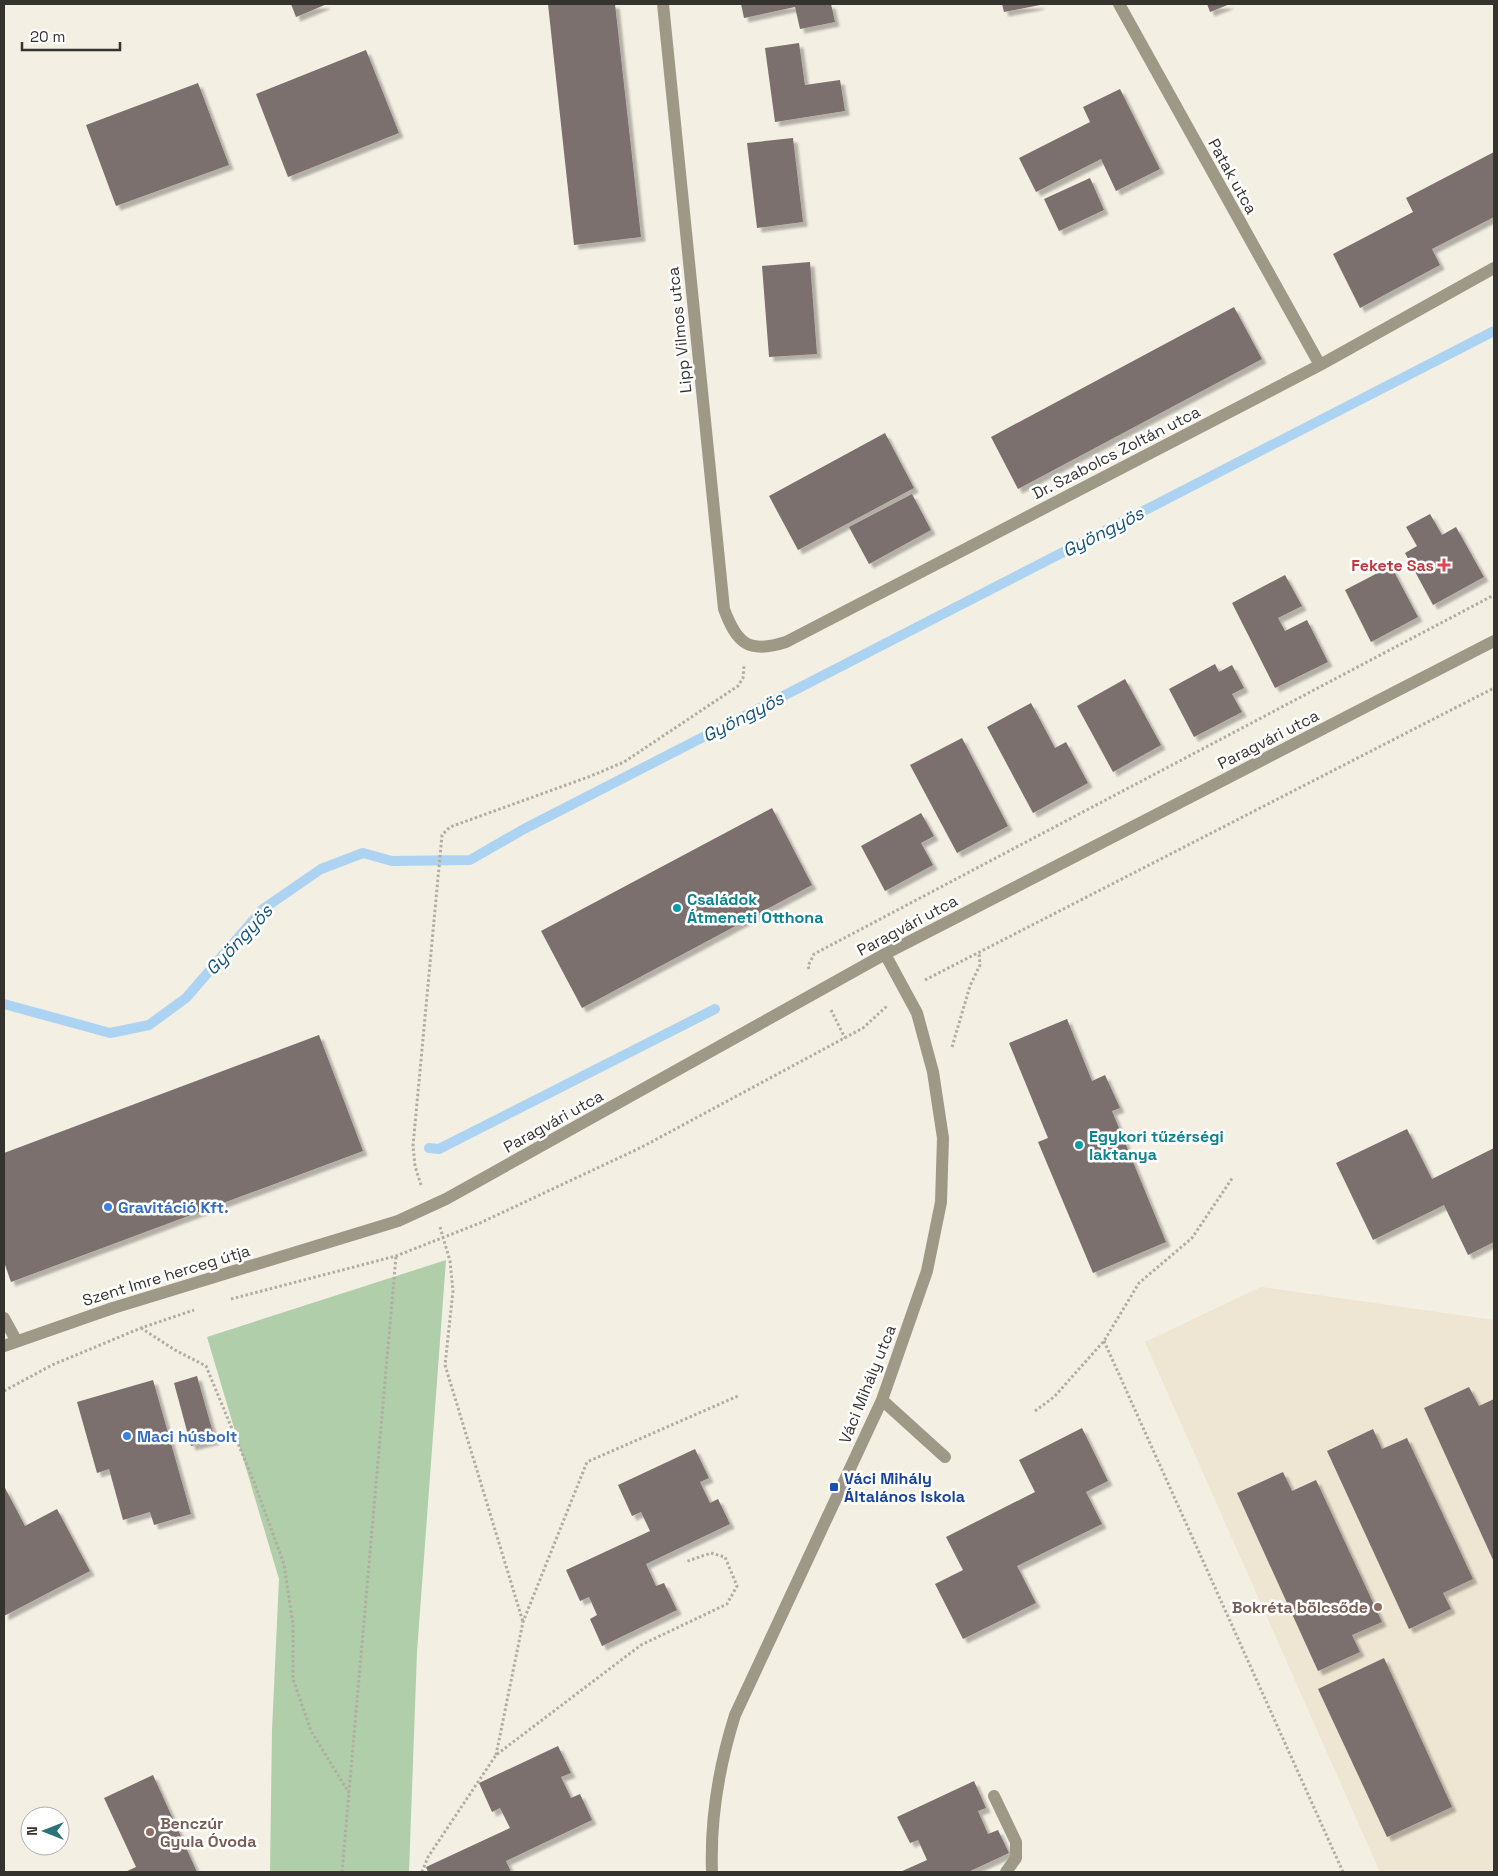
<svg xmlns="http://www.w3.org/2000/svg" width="1498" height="1876" viewBox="0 0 1498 1876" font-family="'Space Grotesk',sans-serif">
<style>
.built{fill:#eee5d2}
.green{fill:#b0ceaa}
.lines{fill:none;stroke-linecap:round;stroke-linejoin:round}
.stream{stroke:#acd3f2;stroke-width:10}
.building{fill:#7c6f6e;filter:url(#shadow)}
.path{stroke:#b1ada3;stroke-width:3;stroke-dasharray:2.5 2.5;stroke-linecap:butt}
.minor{stroke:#9e9886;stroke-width:12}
.health-dot{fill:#e0444e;stroke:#fff;stroke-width:2}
.culture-dot{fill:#0f9aa8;stroke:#fff;stroke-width:2}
.shop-dot{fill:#3f7fe0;stroke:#fff;stroke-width:2}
.transit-dot{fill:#1a4fb4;stroke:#fff;stroke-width:2}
.education-dot{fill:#8d6e63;stroke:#fff;stroke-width:2}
.labels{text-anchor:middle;stroke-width:5;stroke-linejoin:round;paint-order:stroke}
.street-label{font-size:16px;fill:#35332e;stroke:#fff}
.health-label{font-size:16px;font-weight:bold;fill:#be3a42;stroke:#fff;text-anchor:end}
.culture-label{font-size:16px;font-weight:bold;fill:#0d838f;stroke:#fff;text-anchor:start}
.shop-label{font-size:16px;font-weight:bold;fill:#366cbe;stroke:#fff;text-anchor:start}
.transit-label{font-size:16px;font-weight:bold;fill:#164399;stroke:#fff;text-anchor:start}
.education-label{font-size:16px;font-weight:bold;fill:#785e54;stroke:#fff;text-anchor:end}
.water-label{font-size:18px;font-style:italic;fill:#125178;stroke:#fff}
</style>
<defs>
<filter id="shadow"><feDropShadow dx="4.5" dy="4.5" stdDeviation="1" flood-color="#0004"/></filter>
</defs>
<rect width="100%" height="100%" fill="#f4efe3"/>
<path class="built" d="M1261,1287l233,33v552h-114l-235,-530z"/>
<path class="green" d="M446,1260l-29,392 -8,220h-139l2,-142 7,-151 -72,-242z"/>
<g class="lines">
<path class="stream" d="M4,1004l106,29 39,-8 37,-27 77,-89 58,-40 42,-16 29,8 78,-1 54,-31 970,-498
M429,1148l10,1 276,-140"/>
</g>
<path class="building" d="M291,4h36l-31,13z
M548,4h67l26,233 -67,8z
M741,4h90l4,18 -35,7 -5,-22 -51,11z
M1002,4h38v1l-36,7z
M1207,4h23l-20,8z
M799,43l6,42 35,-5 5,31 -70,11 -10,-74z
M366,50l33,83 -111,44 -32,-83z
M198,83l31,82 -113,41 -30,-81z
M1120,89l40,80 -44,22 -15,-32 -65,33 -17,-34 71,-36 -7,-15z
M793,138l10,84 -46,6 -10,-85z
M1494,152v65l-62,32 8,16 -80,43 -27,-54 80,-42 -7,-14z
M1090,178l14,32 -45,21 -15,-32z
M810,262l7,92 -48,3 -7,-91z
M1234,307l28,52 -244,130 -27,-52z
M885,433l29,55 -116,62 -29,-54z
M912,494l19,36 -62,34 -20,-37z
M1430,514l12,21 14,-8 28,50 -51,28 -28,-52 12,-7 -11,-19z
M1391,566l27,51 -47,25 -26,-52z
M1285,575l17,31 -24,12 7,13 22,-11 21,42 -53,26 -43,-85z
M1215,664l4,8 13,-7 12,23 -12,6 10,18 -48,25 -25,-48z
M1125,679l36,66 -48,27 -36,-66z
M1031,703l24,45 11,-6 22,41 -55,30 -46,-86z
M962,738l46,88 -51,27 -47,-88z
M772,808l40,77 -230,123 -41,-77z
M921,813l13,23 -13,7 12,22 -48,26 -24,-45z
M1067,1019l25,62 13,-6 15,33 -8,3 54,131 -73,31 -55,-131 10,-4 -39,-95z
M319,1035l44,116 -352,131 -7,-20v-109z
M1407,1129l25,50 62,-31v94l-26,13 -24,-50 -71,35 -37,-77z
M197,1376l18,64 -24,6 -17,-63z
M153,1380l38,134 -37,11 -4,-13 -27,8 -14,-51 -12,4 -20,-71z
M1469,1387l10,19 15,-7v163l-70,-154z
M1082,1428l26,53 -22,11 16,32 -85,42 19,37 -73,36 -28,-55 28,-14 -17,-33 89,-45 -16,-32z
M1373,1429l9,20 25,-11 66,141 -30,14 8,16 -42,20 -82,-178z
M695,1449l14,29 -9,4 10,21 8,-4 12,25 -84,40 10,22 8,-3 13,27 -75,36 -12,-27 7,-4 -8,-18 -9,4 -14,-31 84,-39 -9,-19 -9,4 -14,-31z
M1283,1472l9,19 24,-11 66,142 -30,13 8,17 -42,19 -81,-178z
M4,1486l21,40 32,-17 33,62 -86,45z
M1384,1658l68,149 -65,30 -69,-148z
M558,1746l13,27 -10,4 10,21 9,-4 12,26 -86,41 5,11h-83l-2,-5 84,-39 -10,-20 -8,4 -13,-29z
M153,1775l44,97h-72l11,-5 -32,-69z
M974,1781l12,27 -8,3 10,23 10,-4 11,23 -41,19h-68l27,-12 -9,-20 -8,3 -13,-26z"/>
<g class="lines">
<path class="path" d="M809,969l-1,-3 6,-12 680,-359
M925,980l569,-292
M831,1010l14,28
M952,1047l18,-61 10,-21 -1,-13
M421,1185l-6,-19 -2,-20 29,-311 8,-8 141,-51 33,-14 114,-76 5,-8 1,-12
M440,1227l10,34 3,30 -8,74 78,257
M231,1299l165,-43 84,-33 162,-76 221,-119 24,-22
M141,1328l34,22 31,16 48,116 30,82 9,61v54l18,52 38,62
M1104,1341l239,531
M4,1391l48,-26 89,-37 53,-18
M1035,1411l19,-14 50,-56 35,-58 53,-45 41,-61
M496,1755l27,-133 64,-160 151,-66
M342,1872l54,-616
M422,1872l6,-15 68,-102 145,-110 86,-41 10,-18 -12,-29 -14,-4 -26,9"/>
<path class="minor" d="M663,4l61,605c13,35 25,45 62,33l534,-277 174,-97
M1119,4l201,361
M4,1318l12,22
M4,1346l109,-38 285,-87 48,-22 439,-245 609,-313
M882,1400l63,57
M994,1796l22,46v16l-10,14
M712,1872c-2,-54 7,-106 23,-157l147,-315 45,-129 14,-69 2,-64 -10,-66 -16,-59 -32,-59"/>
</g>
<path class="health-dot" d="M1441.5 557.5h5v5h5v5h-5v5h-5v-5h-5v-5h5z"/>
<g class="culture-dot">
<circle cx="677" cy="908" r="5"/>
<circle cx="1079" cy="1145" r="5"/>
</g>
<g class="shop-dot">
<circle cx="108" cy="1207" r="5"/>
<circle cx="127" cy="1436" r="5"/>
</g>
<rect class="transit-dot" x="829" y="1482" width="10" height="10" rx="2.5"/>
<g class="education-dot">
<circle cx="1378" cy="1607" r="5"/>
<circle cx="150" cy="1832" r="5"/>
</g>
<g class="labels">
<g class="street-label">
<text transform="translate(1233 176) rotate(61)" y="6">Patak utca</text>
<text transform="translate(679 330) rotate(-96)" y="6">Lipp Vilmos utca</text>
<text transform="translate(1116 452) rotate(-27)" y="6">Dr. Szabolcs Zoltán utca</text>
<text transform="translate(1268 739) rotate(-27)" y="6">Paragvári utca</text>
<text transform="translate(907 925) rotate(-28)" y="6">Paragvári utca</text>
<text transform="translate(553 1121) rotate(-29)" y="6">Paragvári utca</text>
<text transform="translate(166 1275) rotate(-17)" y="6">Szent Imre herceg útja</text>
<text transform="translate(867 1384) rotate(-68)" y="6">Váci Mihály utca</text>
</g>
<g class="health-label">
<text x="1434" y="571">Fekete Sas</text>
</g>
<g class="culture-label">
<text x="687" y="905">Családok<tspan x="687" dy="18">Átmeneti Otthona</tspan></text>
<text x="1089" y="1142">Egykori tűzérségi<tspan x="1089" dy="18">laktanya</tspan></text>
</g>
<g class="shop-label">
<text x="118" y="1213">Gravitáció Kft.</text>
<text x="137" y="1442">Maci húsbolt</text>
</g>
<g class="transit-label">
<text x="844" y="1484">Váci Mihály<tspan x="844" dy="18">Általános Iskola</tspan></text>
</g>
<g class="education-label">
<text x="1368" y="1613">Bokréta bölcsőde</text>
<text x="160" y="1829" text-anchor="start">Benczúr<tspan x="160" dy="18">Gyula Óvoda</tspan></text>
</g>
<g class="water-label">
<text transform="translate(1103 532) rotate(-27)" y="6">Gyöngyös</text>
<text transform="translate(743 717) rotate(-27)" y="6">Gyöngyös</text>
<text transform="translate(239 940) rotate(-47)" y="6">Gyöngyös</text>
</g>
</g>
<rect width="1498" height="1876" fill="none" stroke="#35332e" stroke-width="10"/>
<g transform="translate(45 1831) rotate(270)"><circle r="24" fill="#ffffff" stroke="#aeadab"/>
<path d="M0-4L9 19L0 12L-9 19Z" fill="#297379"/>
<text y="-8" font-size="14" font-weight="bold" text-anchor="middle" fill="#35332e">N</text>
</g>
<path d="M22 42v8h98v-8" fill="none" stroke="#35332e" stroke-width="2.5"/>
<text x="30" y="42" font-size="15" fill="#35332e" stroke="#ffffff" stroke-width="4" paint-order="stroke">20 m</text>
</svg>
